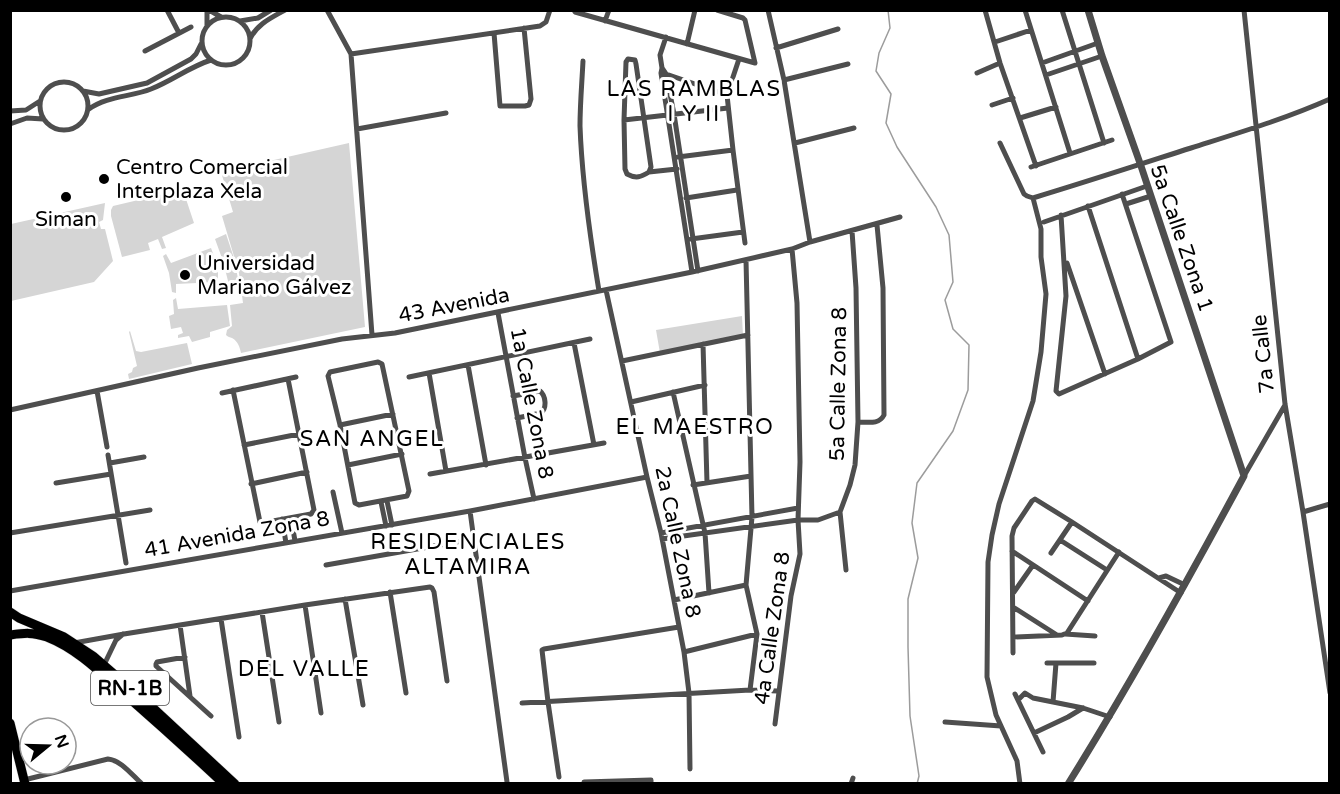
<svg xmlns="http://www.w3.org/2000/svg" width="1340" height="794" viewBox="0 0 1340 794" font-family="'Varela Round',sans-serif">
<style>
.green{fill:#d5d5d5}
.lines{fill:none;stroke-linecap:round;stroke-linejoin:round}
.stream{stroke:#9c9c9c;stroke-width:1.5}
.primary-casing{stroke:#dbdbdb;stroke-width:10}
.trunk-casing{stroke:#dbdbdb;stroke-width:10}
.minor{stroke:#4e4e4e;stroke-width:5}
.tertiary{stroke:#4e4e4e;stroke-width:7}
.primary{stroke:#000;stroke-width:9}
.trunk{stroke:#000;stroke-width:9}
.poi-dot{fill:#000;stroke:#fff;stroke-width:2}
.labels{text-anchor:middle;stroke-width:6;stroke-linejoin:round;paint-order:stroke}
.shield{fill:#fff;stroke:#4c4c4c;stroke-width:1.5}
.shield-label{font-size:20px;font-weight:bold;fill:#000}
.poi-label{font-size:21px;fill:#000;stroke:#fff;text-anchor:start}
.street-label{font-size:21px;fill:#000;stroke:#fff}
.neighbourhood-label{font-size:22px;letter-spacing:1.5px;fill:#000;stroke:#fff}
</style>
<rect width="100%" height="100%" fill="#fff"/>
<path class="green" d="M349,143l16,184 -124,26c-1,-5 -3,-12 -9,-15 -2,-1 -4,-1 -6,-3l1,-5 5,-4 -2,-21 13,-2 -4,-30 -17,-57 11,-4 -12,-40z
M202,185l2,8 -18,6 8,24 -32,14 4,11 -4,1 -4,-10 -10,4 2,7 -28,7 -11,-41v-6l2,-4z
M105,203l-2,17 -4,2 2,7h4l8,32 -19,21 -83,19v-77z
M226,234l8,24 5,26 -10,1 -6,-24 -8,-22z
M211,248l7,19v15l-42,2v9l-4,-1 -3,-19 -6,-17 3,-2 5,9z
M176,298l2,11 49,-4 3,21 -20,6v5l-18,5 -3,-6 -11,2v-3l5,-2 -2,-6 -10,2 -2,-13 5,-2 -1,-14z
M742,316l1,20 -83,17 -4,-23z
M130,331l6,20 5,1 46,-9 5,21 -63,15 -1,-5 4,-2 1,-4 4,-2 -8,-34z"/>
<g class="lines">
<path class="stream" d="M888,10l2,18 -11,25 -3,18 15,23 -5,29 11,24 39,60 13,28 4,47 -8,18 8,29 16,16 -1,45 -15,41 -36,52 -5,40 6,35 -10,41v48l2,69 9,60 -2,8"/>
<defs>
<path id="primary" d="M10,723l15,61"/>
<path id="trunk" d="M10,612l9,6 45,19 29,19 59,51 83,77
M10,635c15,-2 22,-3 37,2 31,12 56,38 81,60 32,28 64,57 96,87"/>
</defs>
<use href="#primary" class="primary-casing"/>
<use href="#trunk" class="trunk-casing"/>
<path class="minor" d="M167,10l12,23
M207,10v15
M209,10l12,7
M327,10l24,44 21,281
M574,10l1,2 180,51 -10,-43 -2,-2 -26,-8
M768,10l16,70 26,162
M985,10l15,53 36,103
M1025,10l45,143
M1062,10l42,133
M1244,10l41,394 18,108 27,181
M202 41a24 24 0 1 1 48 0a24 24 0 1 1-48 0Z
M240,21l18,-3 13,-8
M605,21l4,-11
M494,33l6,73h25l4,-1 2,-6 -7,-71
M666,37l-6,18 2,13 -1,5 31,199
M250,39c7,-15 21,-21 35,-29
M995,42l36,-12
M687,44l8,-34
M776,48l62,-19
M145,51l46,-24
M351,54l189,-28 6,-4 4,-12
M628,59l7,1 1,4 15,103 -2,5c-8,5 -13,7 -22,2l-2,-5 -1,-49 2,-58z
M739,59l-12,36 6,55 12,93
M583,61c-1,21 -3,43 -3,65 2,55 10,111 19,165
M1042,63l56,-20
M662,68l4,6 8,40 24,157
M977,73l23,-10
M666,74l61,21
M1046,75l56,-19
M784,80l64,-16
M40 106a24 24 0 1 1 48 0a24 24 0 1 1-48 0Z
M83,91l16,3 48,-11 44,-24 5,-5 5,-10
M992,105l21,-7
M89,109c18,-13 42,-12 62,-20 21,-8 38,-22 60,-29
M10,111l16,-1 14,-9
M1020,118l36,-11
M624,120l104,-12
M10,124l17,-6 16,1
M357,129l89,-16
M795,143l59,-15
M1000,143l24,51 3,2 6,2 8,31v28l5,37 -5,58 -8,49 -34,103 -7,31 -4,27 -1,115 9,38 21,46 3,23
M678,157l55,-7
M1031,167l81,-27
M649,172l28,-3
M686,198l51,-8
M1033,198c53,-16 105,-33 158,-50 47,-15 94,-29 139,-49
M1126,204l25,-8
M1088,206l50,153
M1061,215l5,81 -10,95 3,3 79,-35 33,-17 -49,-148
M1044,222l103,-36
M691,239l52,-7
M746,260l6,257 -6,68 11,49 -7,56
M1067,263l38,111
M606,290l41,187 14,56 23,119 5,41 1,76
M498,313l27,145 9,41
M574,343l20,102
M703,344l4,139
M622,361l126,-26
M378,362l4,2 27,127 -2,5 -48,9 -4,-2 -15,-78 -12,-49 2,-4z
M468,365l18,100
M429,373l17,98
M409,377l181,-38
M233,390l27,132 2,1 49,-9 3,-4 -26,-131
M97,391l10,56
M673,392l32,141 4,60
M222,393l74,-16
M513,396l27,-5c6,5 7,17 1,22l-24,5
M631,402l74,-17
M10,410l188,-42 144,-29 53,-6 297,-61 100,-23 18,-7 90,-25
M858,422c10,0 21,3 26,-7l-1,-127 -6,-63
M340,425l53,-11
M244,445l55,-11
M108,455l18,108
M110,463l34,-6
M348,465l54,-11
M430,474l174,-31
M1244,476l41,-71
M56,483l55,-9
M251,484l56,-12
M693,485l58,-9
M333,492l9,41
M387,501l5,24
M381,502l5,24
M470,511l37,271
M1303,512l27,-8
M291,518l4,23
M282,519l4,24
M10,533l140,-23
M661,533l137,-25
M662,539l136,-19h20l22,-8
M1060,540l47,30
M1012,551l76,50
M1051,553l21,-31
M326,565l148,-26
M846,570l-6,-58 10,-27 5,-20 3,-43 -2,-134 -4,-57
M1159,578l7,-2 19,9
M10,591l460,-80 177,-34
M390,592l16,101
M1014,592l19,-27
M345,599l18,106
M674,600l72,-15
M305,605l16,108
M1013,607l44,28
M262,612l17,110
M221,619l18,118
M180,625l10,71
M1065,634l30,2
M1013,637l49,-2 5,-2 52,-81
M74,643l50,-9 181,-29 125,-18 2,1 2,4 13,89
M684,652l73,-18
M1013,653l-1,-117 2,-8 18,-27 3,-2 37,23 109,71
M185,657l-28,5 -1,2v2l55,50
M1047,663h47
M103,667l13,-27 7,-6
M1015,694l28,58
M1018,700l7,-7 8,5 50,10 27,9
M1053,702l3,-39
M522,703l228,-13 28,1
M945,722l56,4
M775,724l16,-128 9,-42 -2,-34 2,-58 -3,-159 -5,-54
M1034,733l34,-16 15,-9
M559,777l-11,-75 -6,-52 2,-1 135,-22
M24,780l84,-21c13,1 24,16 34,25
M584,782l67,-2v4
M851,784l2,-6"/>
<path class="tertiary" d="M1068,784c63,-101 120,-204 176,-308l-103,-310 -39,-110 -14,-46"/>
<use href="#primary" class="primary"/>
<use href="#trunk" class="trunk"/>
</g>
<g class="poi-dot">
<circle cx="104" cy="179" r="6"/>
<circle cx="66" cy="197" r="6"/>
<circle cx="185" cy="275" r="6"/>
</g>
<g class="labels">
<rect class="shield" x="91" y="671" width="78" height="34" rx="4.5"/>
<g class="shield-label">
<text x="130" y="695">RN-1B</text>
</g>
<g class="poi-label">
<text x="116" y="174">Centro Comercial<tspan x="116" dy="24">Interplaza Xela</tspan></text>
<text x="66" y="226" text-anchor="middle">Siman</text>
<text x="197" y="270">Universidad<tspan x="197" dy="24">Mariano Gálvez</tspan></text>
</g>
<g class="street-label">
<text transform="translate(1182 238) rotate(71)" y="7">5a Calle Zona 1</text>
<text transform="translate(454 305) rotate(-11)" y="7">43 Avenida</text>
<text transform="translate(1263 354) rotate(-96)" y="7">7a Calle</text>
<text transform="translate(838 384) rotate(-89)" y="7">5a Calle Zona 8</text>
<text transform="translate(532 403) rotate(79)" y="7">1a Calle Zona 8</text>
<text transform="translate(237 534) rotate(-10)" y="7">41 Avenida Zona 8</text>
<text transform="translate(678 542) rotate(78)" y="7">2a Calle Zona 8</text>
<text transform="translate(772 628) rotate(-82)" y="7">4a Calle Zona 8</text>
</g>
<g class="neighbourhood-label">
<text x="694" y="96">LAS RAMBLAS<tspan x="694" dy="25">I Y II</tspan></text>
<text x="695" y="434">EL MAESTRO</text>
<text x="372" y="446">SAN ANGEL</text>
<text x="468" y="549">RESIDENCIALES<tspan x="468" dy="25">ALTAMIRA</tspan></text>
<text x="304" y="676">DEL VALLE</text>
</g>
</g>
<rect width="1340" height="794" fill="none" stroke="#000000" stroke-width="24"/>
<g transform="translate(48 746) rotate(71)"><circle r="28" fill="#ffffff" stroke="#999999" stroke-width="1.5"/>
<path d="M0-4.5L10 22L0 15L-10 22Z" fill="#000000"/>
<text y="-9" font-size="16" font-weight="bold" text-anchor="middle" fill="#000000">N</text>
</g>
</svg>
